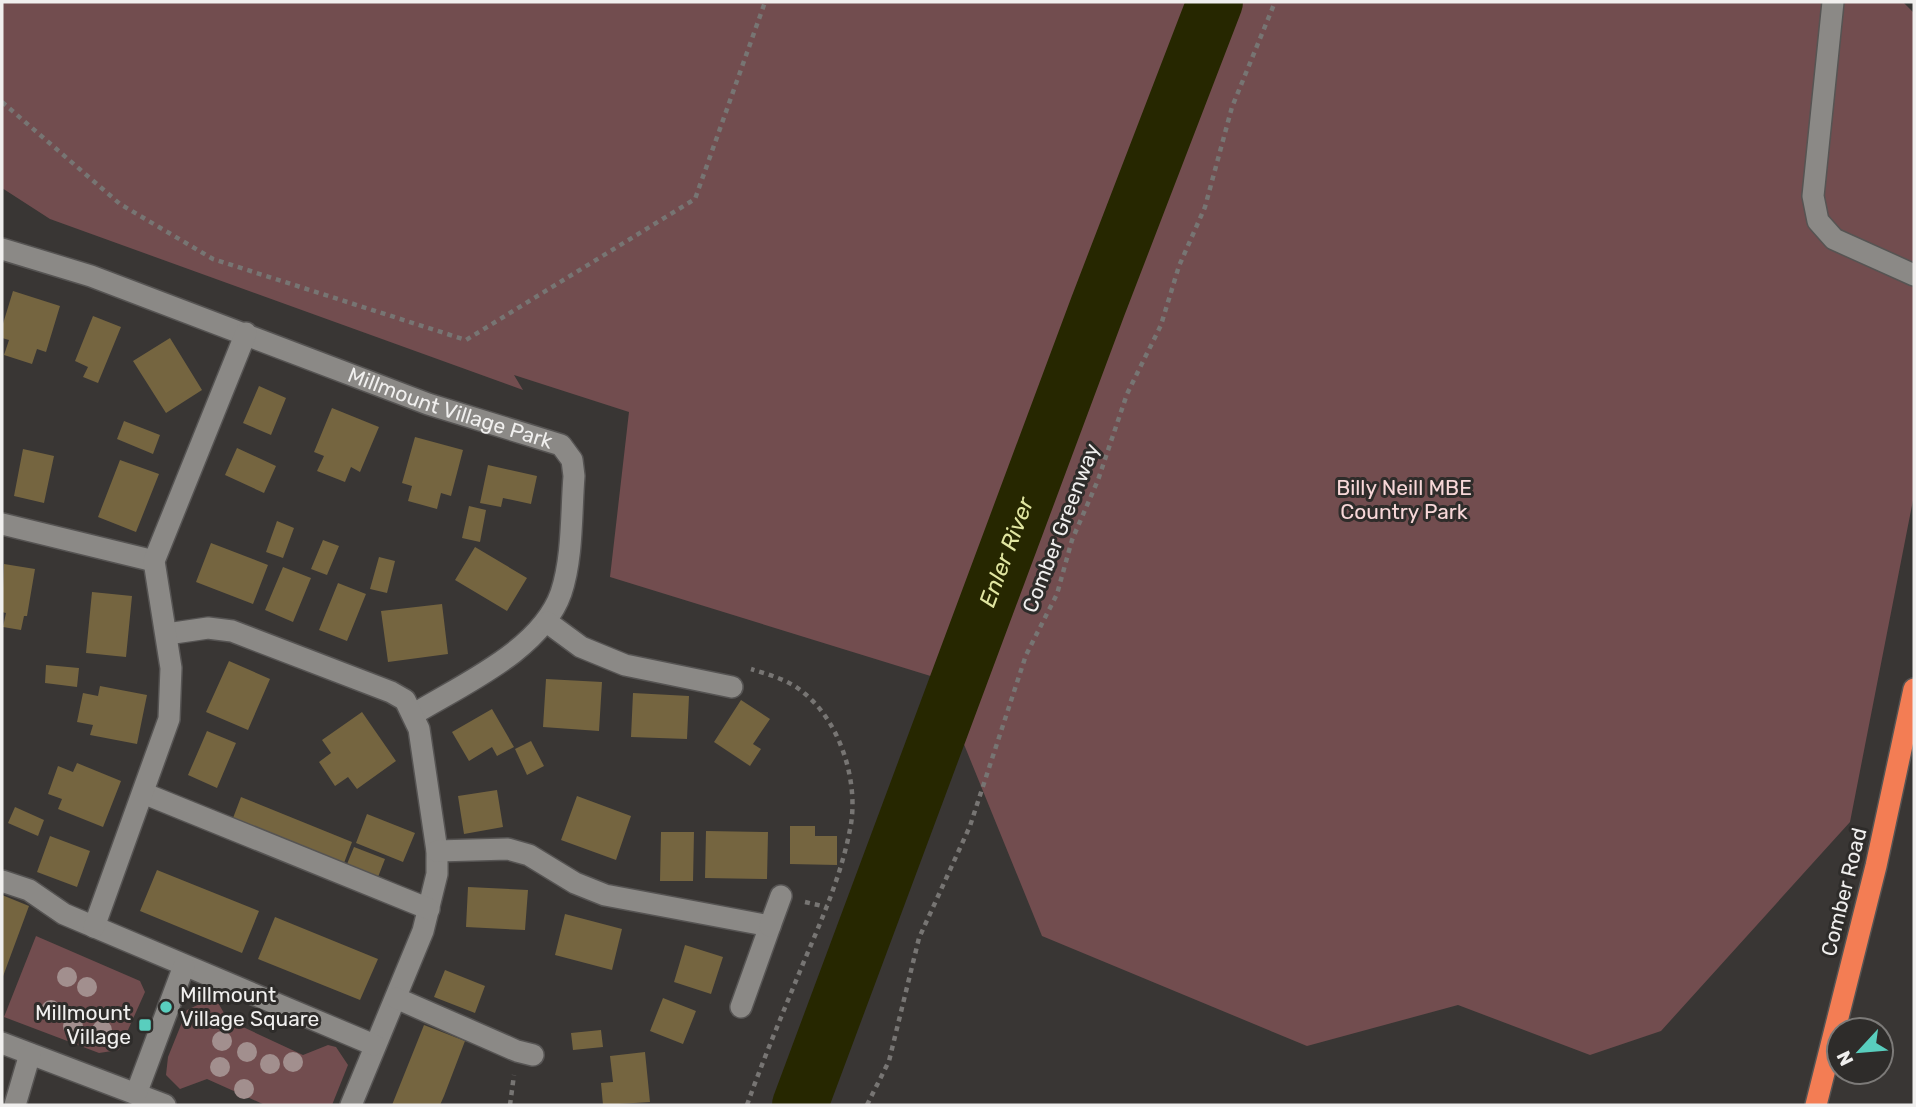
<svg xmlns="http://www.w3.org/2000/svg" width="1916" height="1107" viewBox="0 0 1916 1107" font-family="Rubik,sans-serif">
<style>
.green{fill:#724d4f}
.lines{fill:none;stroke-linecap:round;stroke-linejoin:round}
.river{stroke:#262700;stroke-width:56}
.building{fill:#756540}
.minor-casing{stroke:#565453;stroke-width:24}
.highway-casing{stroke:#565453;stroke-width:24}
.path{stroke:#777573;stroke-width:4.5;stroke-dasharray:5 5;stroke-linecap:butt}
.minor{stroke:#8b8986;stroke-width:21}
.highway{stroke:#f37d54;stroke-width:21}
.tree{fill:#a28f8e}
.poi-dot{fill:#59cebe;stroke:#2e2c2a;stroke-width:2.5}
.labels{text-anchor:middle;stroke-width:6;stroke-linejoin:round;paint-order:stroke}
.street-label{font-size:21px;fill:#f0efee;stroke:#2e2c2a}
.park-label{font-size:21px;fill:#f7d7d8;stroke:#2e2c2a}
.poi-label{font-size:21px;fill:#f0efee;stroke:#2e2c2a;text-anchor:start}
.water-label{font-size:23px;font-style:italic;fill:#e1e6a1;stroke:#2e2c2a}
</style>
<rect width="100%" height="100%" fill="#393634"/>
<path class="green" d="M2,2h1901l11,11v482l-64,327 -189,209 -71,24 -132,-50 -151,41 -265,-110 -105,-258 -327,-101 19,-165 -115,-37 9,15 -473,-171 -48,-31z
M36,936l104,45 5,11 -26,58 -20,3 -95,-36z
M208,1000l9,1 11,19 75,35 25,-10 8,2 12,18 -16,40h-67l-58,-26 -27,10 -14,-14 2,-18 19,-47z"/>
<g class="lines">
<path class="river" id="s1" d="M800,1105l298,-799 117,-304"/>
</g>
<path class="building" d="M13,291l47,15 -14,46 -9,-3 -5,15 -28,-9 5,-15 -7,-2v-11z
M93,316l28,11 -23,56 -15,-6 5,-10 -13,-6z
M170,338l32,52 -36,23 -33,-52z
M259,386l27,12 -15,37 -28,-12z
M332,408l47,19 -19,45 -9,-5 -6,15 -28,-11 7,-15 -10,-4z
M124,421l36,14 -7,19 -36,-15z
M415,437l48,13 -12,46 -10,-3 -4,16 -29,-8 4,-15 -10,-3z
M237,448l39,18 -12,27 -39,-18z
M23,449l31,7 -10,47 -30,-7z
M120,460l39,14 -23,58 -38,-15z
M488,465l49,11 -6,28 -28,-6 -2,9 -21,-4z
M469,506l17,4 -6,32 -18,-4z
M277,521l17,7 -11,30 -17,-6z
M323,540l16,6 -12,29 -16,-6z
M211,543l57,22 -15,39 -57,-22z
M475,547l52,31 -20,33 -52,-31z
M379,557l16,4 -8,32 -17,-4z
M4,564l31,5 -8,47h-3l-3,14 -18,-3 3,-14 -4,-1z
M283,567l28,11 -18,44 -28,-12z
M338,583l28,11 -19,47 -28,-11z
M92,592l40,4 -6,61 -40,-4z
M442,604l6,50 -60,8 -7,-51z
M229,661l41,18 -22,51 -42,-18z
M46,665l33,3 -2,19 -32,-4z
M546,679l56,3 -3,49 -56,-4z
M100,686l47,9 -10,49 -47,-9 3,-10 -16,-3 6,-29 15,3z
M633,693l56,3 -2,43 -56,-2z
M741,700l29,19 -17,25 8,5 -11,17 -36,-24z
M492,709l22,38 -17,9 -5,-9 -23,14 -17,-29z
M362,712l34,49 -39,28 -9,-12 -13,9 -16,-24 12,-9 -9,-13z
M207,731l29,12 -19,45 -29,-13z
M531,741l13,25 -17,9 -12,-26z
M77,763l44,18 -18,46 -45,-18 4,-10 -14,-5 10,-28 15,6z
M497,790l6,37 -39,7 -6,-38z
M577,796l54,20 -15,44 -55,-20z
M241,797l111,45 -8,21 -111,-45z
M15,807l29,13 -6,16 -30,-13z
M367,814l48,19 -12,29 -47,-19z
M790,826h25v10h22v29l-47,-1z
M706,831l62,1 -1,47 -62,-1z
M661,832h33l-1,49h-33z
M50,836l40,15 -13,36 -40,-15z
M354,847l31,12 -7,18 -31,-13z
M157,870l102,41 -17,42 -102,-42z
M468,887l60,3 -3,40 -59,-3z
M2,895l27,11 -27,73z
M565,914l57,15 -10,41 -57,-15z
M275,917l103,42 -18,41 -102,-41z
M685,945l38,12 -12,37 -37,-12z
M445,970l40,16 -10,27 -41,-16z
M663,998l33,13 -13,33 -33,-13z
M424,1025l41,16 -21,55 -4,9h-48z
M601,1030l2,17 -30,3 -2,-17z
M645,1052l5,50 -47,3 -2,-22 12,-1 -3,-26z"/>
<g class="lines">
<defs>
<g id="minor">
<path d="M1833,2l-20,194 5,25 16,18 80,36"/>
<path id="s2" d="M2,249l89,27 337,128 133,41 11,15 2,16c-3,37 -1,81 -13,117 -20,57 -98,91 -147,121"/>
<path d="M2,524l152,37"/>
<path d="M547,622l34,25 44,18 107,22"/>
<path d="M167,634l41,-6 24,3 159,61 14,8 14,29 18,122v23l-14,57 -72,174"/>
<path d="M143,793l286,116"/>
<path d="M437,851l71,-2 21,6 46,28 30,12 165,31 -29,81"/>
<path d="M2,881l27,9 35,24 310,131"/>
<path d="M770,926l11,-30"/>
<path d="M94,927l75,-208 2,-51 -17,-107 92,-228"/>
<path d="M396,998l121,53 16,4"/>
<path d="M2,1043l163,62"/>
<path d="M136,1094l48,-128"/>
<path d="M15,1105l15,-51"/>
</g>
<path id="highway" d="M1816,1105l60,-239 38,-177"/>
</defs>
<use href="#minor" class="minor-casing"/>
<use href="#highway" class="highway-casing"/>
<path class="path" d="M2,102l118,102 93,55 253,81 229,-141 70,-197
M805,902l22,5
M510,1105l4,-30
M747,1105c16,-45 35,-90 53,-134 20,-48 42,-95 51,-147 7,-44 -11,-102 -47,-131 -15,-13 -34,-18 -53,-24
M867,1105l22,-44 30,-123 51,-112 56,-171 31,-61 15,-54 26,-60 29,-86 34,-69 18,-59 26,-59 27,-100 43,-105"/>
<use href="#minor" class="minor"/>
<use href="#highway" class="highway"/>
</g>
<g class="tree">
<circle cx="67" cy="977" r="10"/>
<circle cx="87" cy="987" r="10"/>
<circle cx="51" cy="1010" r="10"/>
<circle cx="73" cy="1026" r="10"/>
<circle cx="102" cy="1030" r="10"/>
<circle cx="222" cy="1041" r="10"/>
<circle cx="247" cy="1052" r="10"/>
<circle cx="293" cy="1062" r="10"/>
<circle cx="270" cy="1064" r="10"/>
<circle cx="220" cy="1067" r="10"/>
<circle cx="244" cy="1089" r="10"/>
</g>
<g class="poi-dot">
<circle cx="166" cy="1007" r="7"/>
<rect x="138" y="1018" width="14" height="14" rx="3.5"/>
</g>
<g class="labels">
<g class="street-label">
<text dy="7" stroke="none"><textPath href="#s2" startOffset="476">Millmount Village Park</textPath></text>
<text transform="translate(1061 528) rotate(-69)" y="7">Comber Greenway</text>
<text transform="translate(1844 892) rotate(-76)" y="7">Comber Road</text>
</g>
<g class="park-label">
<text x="1404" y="495">Billy Neill MBE<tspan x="1404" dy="24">Country Park</tspan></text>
</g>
<g class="poi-label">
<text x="180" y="1002">Millmount<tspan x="180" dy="24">Village Square</tspan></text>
<text x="131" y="1020" text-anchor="end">Millmount<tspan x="131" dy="24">Village</tspan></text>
</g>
<g class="water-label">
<text dy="8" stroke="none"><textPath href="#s1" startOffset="590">Enler River</textPath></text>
</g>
</g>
<rect width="1916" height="1107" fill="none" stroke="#f0efee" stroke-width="7"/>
<g transform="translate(1860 1051) rotate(244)"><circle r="33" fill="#2e2c2a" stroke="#7c7a78" stroke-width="2"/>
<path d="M0-5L12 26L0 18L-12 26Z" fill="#59cebe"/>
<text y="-10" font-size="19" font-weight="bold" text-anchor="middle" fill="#f0efee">N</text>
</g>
</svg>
